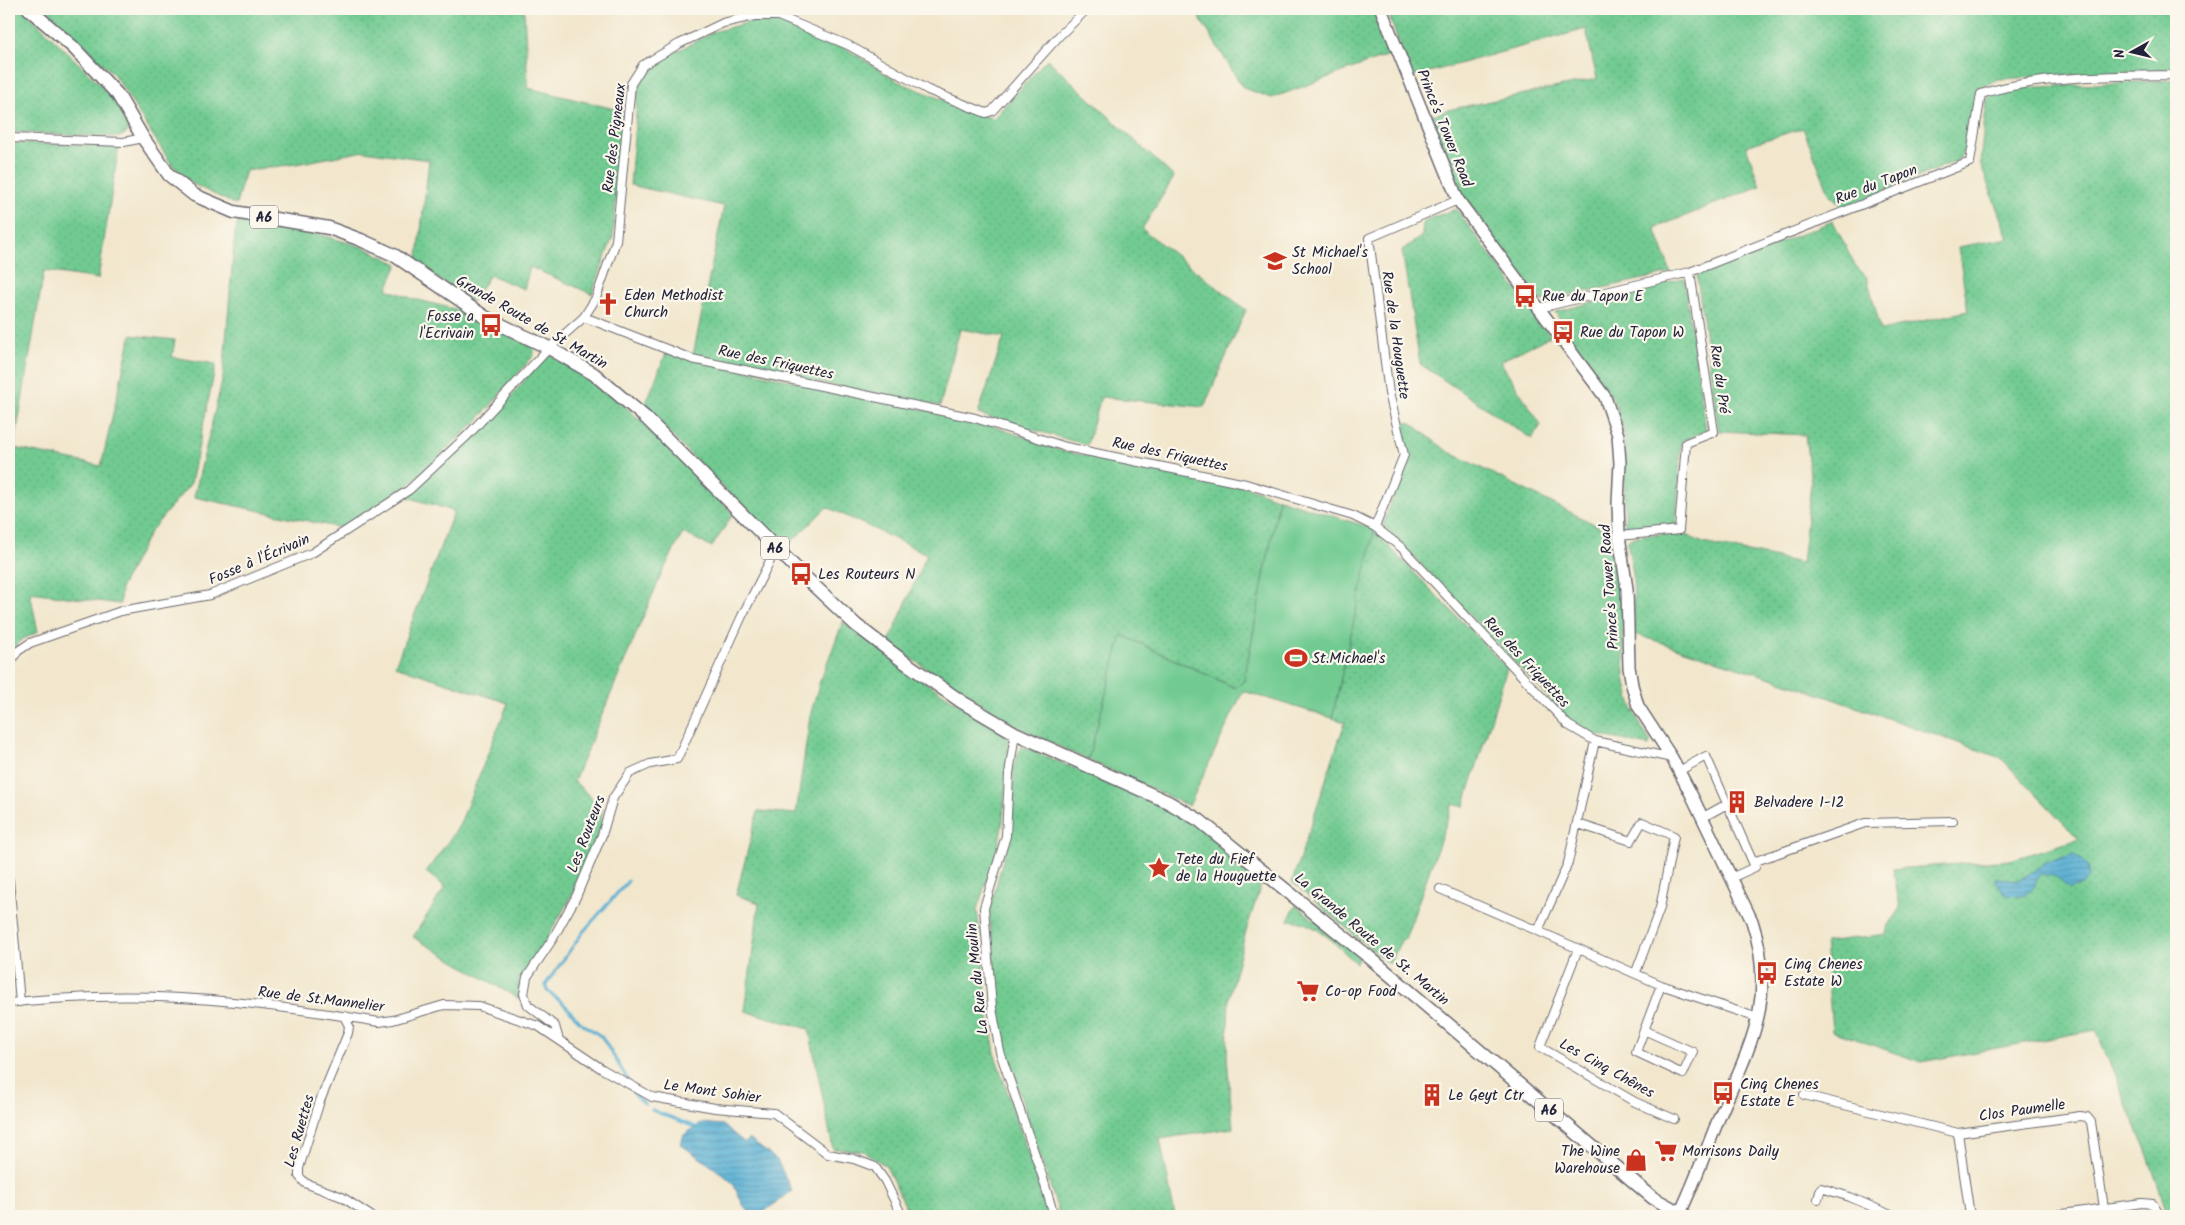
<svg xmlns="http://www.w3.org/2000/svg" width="2185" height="1225" viewBox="0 0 2185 1225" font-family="Kalam,sans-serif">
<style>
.grass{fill:url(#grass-dots);stroke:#4a7666}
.pitch{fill:#71cb91;stroke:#4a7666}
.water{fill:url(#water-rules);stroke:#3c6887}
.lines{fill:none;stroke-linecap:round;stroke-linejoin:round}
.stream{stroke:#56afd3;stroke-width:3}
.minor-casing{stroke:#6b676e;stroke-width:10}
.secondary-casing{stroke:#6b676e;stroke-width:14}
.primary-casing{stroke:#6b676e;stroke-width:15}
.minor{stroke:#fff;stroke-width:8}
.secondary{stroke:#fff;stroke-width:11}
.primary{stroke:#fff;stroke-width:12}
.labels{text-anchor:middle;stroke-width:4.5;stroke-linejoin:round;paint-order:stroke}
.shield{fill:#fbf7ec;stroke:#636270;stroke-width:1}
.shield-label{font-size:14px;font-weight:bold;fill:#22223b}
.street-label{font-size:15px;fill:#22223b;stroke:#fbf7ec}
.poi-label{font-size:15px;fill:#22223b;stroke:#fbf7ec;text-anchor:start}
</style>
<defs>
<pattern id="grass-dots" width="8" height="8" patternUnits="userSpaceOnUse" patternTransform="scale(1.25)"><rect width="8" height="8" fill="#71cb91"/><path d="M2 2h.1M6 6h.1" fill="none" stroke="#62ae7e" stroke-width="1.8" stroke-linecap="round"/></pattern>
<pattern id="water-rules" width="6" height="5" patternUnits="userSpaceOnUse" patternTransform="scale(1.25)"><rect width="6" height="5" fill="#56afd3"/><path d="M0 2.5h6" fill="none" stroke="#478eac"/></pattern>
</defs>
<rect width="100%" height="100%" fill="#fbf7ec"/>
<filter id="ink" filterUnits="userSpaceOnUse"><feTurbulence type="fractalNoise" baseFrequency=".02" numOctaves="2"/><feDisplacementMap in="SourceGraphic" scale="10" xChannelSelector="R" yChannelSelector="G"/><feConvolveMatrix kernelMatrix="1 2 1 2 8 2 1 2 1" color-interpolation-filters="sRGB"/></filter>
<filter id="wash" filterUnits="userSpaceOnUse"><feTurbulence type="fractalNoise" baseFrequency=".0096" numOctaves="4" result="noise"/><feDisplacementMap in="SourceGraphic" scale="20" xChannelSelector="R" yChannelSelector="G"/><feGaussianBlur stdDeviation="1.12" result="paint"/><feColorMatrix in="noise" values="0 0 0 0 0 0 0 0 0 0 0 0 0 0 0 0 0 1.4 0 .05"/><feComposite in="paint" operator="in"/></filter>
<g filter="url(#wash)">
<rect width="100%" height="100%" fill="#f2e7cd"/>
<path class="grass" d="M13,9h10l91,89 15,27 -2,8 -8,4 -110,-5v-118z
M39,9h485l4,79 95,23 -10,125 -21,58 -62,-27 -6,22 -34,-14 -18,26 -55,-36 12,-105 -65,-9 -68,13 -51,7 -9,34 -43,-21 -21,-19 -59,-92z
M1194,9h181l17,45 -120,44 -29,-10z
M1393,9h783v61l-177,9 -22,10 -12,61 -7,10 -113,48 -15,-13 -27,-67 -57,18 14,40 -105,42 16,45 -128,28 -4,-2 -76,-104 -36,-78 25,-8 145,-30 -11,-50 -175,48 -24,-67z
M754,21h22l69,27 54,34 84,34 11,2 53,-59 127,118 -32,52 104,81 -42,97 -103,-10 -14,48 -109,-31 26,-77 -44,-8 -20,77 -191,-37 -56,-14 31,-149 -94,-21 9,-108 20,-16 54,-29z
M2176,80v1136h-8l-21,-63 -51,-123 -175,32 -89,-31 -7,-89 61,-8 2,-9 12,-17 -7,-39 117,-9 69,-21 -78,-81 -199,-70 -167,-54 -2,-61 -6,-31 4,-4 12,-3 41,-1 19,9 99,20 9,-80 -6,-48 -86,-4 -22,-155 136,-55 22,44 12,12 14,53 87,-19 -10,-64 50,-9 -28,-75 7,-64 13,-10z
M9,143l110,3 -21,133 -54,-8 -30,177 87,18 30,-131 44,5 -3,17 44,7 -25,119 -41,49 -29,55 -1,17 -90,-12 8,40 -17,8 -12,13z
M1456,209l95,127 -51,25 41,64 -9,14 -112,-75 -18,-114 20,-14 1,-15z
M239,220l65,10 59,17 35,17 -11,25 24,9 47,12 75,37 1,8 -56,65 -71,66 -66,42 -147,-31 29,-120 12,-145z
M1684,278l22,152 -25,12 -5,86 -44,4 -7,-6 -1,-93 -9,-30 -60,-91z
M547,353l51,29 53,48 82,84 -21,33 -29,-14 -22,42 -87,206 27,26 1,17 -30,71 -27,47 -26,38v19l-106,-62 32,-50 -19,-15 33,-46 49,-123 -113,-37 59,-155 -47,-14 93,-87z
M666,353l282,62 48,12 66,24 185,36 32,12 -35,182 -8,7 -114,-53 -34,125 -69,-32 -113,-73 -17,-13 38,-88 -100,-47 -43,42 -140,-141z
M1402,422l9,1 36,28 163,81c4,23 9,48 11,72 6,56 -5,85 29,137l-1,5 -56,-12 -22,-13 -188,-196 25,-69z
M1374,531l133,137 -43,139 -11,-3 -48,136 -3,-1 -13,25 -97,-82 53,-160 -13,-4z
M843,622l71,53 91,58 4,8 -6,79 -5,28 -21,61 12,110 7,39 53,158h-139l-24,-50 -23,-15 -30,-2 -24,-120 -64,-18 14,-108 -23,-8 22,-84 38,3 14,-98 10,-35z
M1021,746l157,65 85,68 -17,52 -17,66 -2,60 6,71 -73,11 15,77h-115l-55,-167 -8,-40 -8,-96 20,-76 5,-35 -1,-34z
M1296,905l64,52 -4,6c-20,-18 -40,-42 -68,-43z"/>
<path class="pitch" d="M1279,499l89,28 6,4 -42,187 -89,-27 -54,115 -101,-46 34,-125 113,53 9,-7z"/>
<path class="water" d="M2076,854l11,12 2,11c-5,8 -11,10 -20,12l-12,-12 -15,-3 -5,4c-3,17 -16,19 -31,17l-11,-14v-3l23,2 17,-9 10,-9z
M701,1123l22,2 22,18 4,-4 28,21 15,31 -34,25c-15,-2 -18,-21 -25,-32 -8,-10 -41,-31 -53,-40l4,-9z"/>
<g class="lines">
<path class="stream" d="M628,1080l-26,-43 -22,-15 -17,-19 -16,-12 -1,-7 37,-52 45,-51
M631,1089l4,6 10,9
M652,1110l43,17"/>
</g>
</g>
<g filter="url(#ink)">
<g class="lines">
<defs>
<path id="minor" d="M778,16l70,29 80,45 58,23 6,-2 67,-75 28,-27
M9,138l115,4 19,-4
M1539,308l151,-36 280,-110 11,-68c58,-19 135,-18 195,-19
M584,317l108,42 283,59 91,29 180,37 107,32 22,11 27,21 166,177 27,16 77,17
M1375,527l29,-72 -15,-62 -20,-155 89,-38
M1619,536l60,-6 7,-87 28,-11 -24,-160
M9,664l9,-13 12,-8 91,-32 89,-16 102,-42 97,-63 59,-55 81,-87 35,-31 12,-19 20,-57 15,-157 12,-19 36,-21 44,-21 31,-7h24l3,-7
M1015,733l-6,41 -3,62 -22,72 8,100 8,44 42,123 12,41
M1595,741l-27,122 -30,68 123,54 97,33
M1679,771l27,-15 49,111 -24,11
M1707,815l20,-11
M1578,824l53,17 11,-19 32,14 -14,72 -24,64
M1753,862l112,-39 88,-2
M9,880l11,122
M1440,889l98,42
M1578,949l-38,98 95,55 39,17
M9,1003c29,-4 58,-5 87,-6 95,-3 189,9 283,25l14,-2 51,-15 35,1 59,20 64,43 50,28 63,11 59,5 54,41 26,5 21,8 10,14 17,35
M344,1016l5,10 -1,7 -28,68 -21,67v8l6,7 37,14 29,19
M1644,1030l49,22 -10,22 -47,-22 25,-67
M559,1040l-4,-14 -27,-21 -4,-11 3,-17 25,-37 24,-43 26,-62 11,-37 17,-25 20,-9 27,-5 65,-143 34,-67
M1804,1095l154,38
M1818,1199l3,-11 29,9 43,19
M1970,1216l-12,-83 122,-17 7,1 4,5 13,86
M2048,1216l94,-13 11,1 7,12"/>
<path id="secondary" d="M1381,9l77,191 147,197 13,38 2,28 -2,40 1,33 8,53 2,78 3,18 6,21 34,52 20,38 60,125c26,79 -3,126 -33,197 -13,32 -24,64 -39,95"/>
<path id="primary" d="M29,9l44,38 45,48 25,43 26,37 25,20 40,17 95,16 32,12 33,15 91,62 64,31 45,26 52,44 162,162 48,45 47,36 59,41 53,31 153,69 31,18 170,137 284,241 33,18"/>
</defs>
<use href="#minor" class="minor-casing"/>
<use href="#secondary" class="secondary-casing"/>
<use href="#primary" class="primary-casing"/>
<use href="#minor" class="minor"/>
<use href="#secondary" class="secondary"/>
<use href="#primary" class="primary"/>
</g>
</g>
<defs>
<symbol id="school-bare" viewBox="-9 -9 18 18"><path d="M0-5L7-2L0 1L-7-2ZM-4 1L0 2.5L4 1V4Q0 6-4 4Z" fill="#c8321e" stroke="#fbf7ec" stroke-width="2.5" paint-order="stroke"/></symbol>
<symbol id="bus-bare" viewBox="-9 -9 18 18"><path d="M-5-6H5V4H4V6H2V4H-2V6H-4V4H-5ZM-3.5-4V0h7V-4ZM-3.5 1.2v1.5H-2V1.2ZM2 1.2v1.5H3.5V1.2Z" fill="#c8321e" stroke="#fbf7ec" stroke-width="2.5" paint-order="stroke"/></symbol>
<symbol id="church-bare" viewBox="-9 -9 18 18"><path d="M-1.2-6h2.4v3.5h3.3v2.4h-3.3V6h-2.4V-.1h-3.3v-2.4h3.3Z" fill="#c8321e" stroke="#fbf7ec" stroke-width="2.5" paint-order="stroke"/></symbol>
<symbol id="stadium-bare" viewBox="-9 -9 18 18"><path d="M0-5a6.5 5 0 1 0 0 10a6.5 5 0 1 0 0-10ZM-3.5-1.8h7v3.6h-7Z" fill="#c8321e" stroke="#fbf7ec" stroke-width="2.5" paint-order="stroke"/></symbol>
<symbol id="building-bare" viewBox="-9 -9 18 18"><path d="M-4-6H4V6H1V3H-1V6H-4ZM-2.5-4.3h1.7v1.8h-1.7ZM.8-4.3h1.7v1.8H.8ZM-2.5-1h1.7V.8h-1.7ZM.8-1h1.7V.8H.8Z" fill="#c8321e" stroke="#fbf7ec" stroke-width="2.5" paint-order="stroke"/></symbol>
<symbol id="sight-bare" viewBox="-9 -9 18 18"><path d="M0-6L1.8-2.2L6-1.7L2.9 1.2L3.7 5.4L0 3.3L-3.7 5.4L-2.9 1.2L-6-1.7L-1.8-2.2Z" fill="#c8321e" stroke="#fbf7ec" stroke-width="2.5" paint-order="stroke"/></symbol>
<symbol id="supermarket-bare" viewBox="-9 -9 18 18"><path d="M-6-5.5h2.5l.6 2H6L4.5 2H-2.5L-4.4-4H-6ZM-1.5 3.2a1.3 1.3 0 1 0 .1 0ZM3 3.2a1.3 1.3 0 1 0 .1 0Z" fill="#c8321e" stroke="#fbf7ec" stroke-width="2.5" paint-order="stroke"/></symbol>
<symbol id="shop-bare" viewBox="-9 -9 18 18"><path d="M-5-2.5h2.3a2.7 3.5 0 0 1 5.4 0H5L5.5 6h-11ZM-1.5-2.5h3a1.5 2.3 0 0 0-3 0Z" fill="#c8321e" stroke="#fbf7ec" stroke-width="2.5" paint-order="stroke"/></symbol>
</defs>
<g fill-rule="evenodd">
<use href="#school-bare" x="1259" y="245" width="32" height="32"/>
<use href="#bus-bare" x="1509" y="280" width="32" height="32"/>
<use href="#church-bare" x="592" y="288" width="32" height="32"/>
<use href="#bus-bare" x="475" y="309" width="32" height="32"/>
<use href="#bus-bare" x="1547" y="316" width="32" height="32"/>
<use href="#bus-bare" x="785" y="558" width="32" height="32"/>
<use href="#stadium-bare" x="1280" y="642" width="32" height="32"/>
<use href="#building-bare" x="1721" y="786" width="32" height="32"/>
<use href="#sight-bare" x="1143" y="852" width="32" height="32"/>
<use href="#bus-bare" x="1751" y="957" width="32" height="32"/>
<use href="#supermarket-bare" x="1292" y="975" width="32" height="32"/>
<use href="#bus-bare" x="1707" y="1077" width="32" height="32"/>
<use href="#building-bare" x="1416" y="1079" width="32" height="32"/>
<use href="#supermarket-bare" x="1650" y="1135" width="32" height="32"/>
<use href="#shop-bare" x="1620" y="1144" width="32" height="32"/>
</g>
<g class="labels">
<g class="shield">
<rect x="250" y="205.5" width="28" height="23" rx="4"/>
<rect x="761" y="536.5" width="28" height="23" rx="4"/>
<rect x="1535" y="1098.5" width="28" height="23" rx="4"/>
</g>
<g class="shield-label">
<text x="264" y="222">A6</text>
<text x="775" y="553">A6</text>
<text x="1549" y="1115">A6</text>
</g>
<g class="street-label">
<text transform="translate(1445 128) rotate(68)" y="5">Prince's Tower Road</text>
<text transform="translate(614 138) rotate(-83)" y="5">Rue des Pigneaux</text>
<text transform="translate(1876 184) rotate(-21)" y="5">Rue du Tapon</text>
<text transform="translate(532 322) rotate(30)" y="5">Grande Route de St Martin</text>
<text transform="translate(1396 335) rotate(82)" y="5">Rue de la Houguette</text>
<text transform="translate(776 362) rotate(12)" y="5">Rue des Friquettes</text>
<text transform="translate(1720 379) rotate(82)" y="5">Rue du Pré</text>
<text transform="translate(1170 454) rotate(12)" y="5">Rue des Friquettes</text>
<text transform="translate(259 559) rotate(-23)" y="5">Fosse à l'Écrivain</text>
<text transform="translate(1609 587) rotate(-94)" y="5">Prince's Tower Road</text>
<text transform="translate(1527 662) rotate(47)" y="5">Rue des Friquettes</text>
<text transform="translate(586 834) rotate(-69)" y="5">Les Routeurs</text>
<text transform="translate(1372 939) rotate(40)" y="5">La Grande Route de St. Martin</text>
<text transform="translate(977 979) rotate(-96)" y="5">La Rue du Moulin</text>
<text transform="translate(321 999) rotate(7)" y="5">Rue de St.Mannelier</text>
<text transform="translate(1607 1068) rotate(29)" y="5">Les Cinq Chênes</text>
<text transform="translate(712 1091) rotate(8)" y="5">Le Mont Sohier</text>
<text transform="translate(2022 1110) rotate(-8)" y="5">Clos Paumelle</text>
<text transform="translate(299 1131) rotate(-74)" y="5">Les Ruettes</text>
</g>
<g class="poi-label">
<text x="1292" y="257">St Michael's<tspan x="1292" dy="17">School</tspan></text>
<text x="624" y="300">Eden Methodist<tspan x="624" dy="17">Church</tspan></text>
<text x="1542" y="301">Rue du Tapon E</text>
<text x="474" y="321" text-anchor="end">Fosse a<tspan x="474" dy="17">l'Ecrivain</tspan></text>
<text x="1580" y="337">Rue du Tapon W</text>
<text x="818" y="579">Les Routeurs N</text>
<text x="1312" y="663">St.Michael's</text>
<text x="1754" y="807">Belvadere 1-12</text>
<text x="1176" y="864">Tete du Fief<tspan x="1176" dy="17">de la Houguette</tspan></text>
<text x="1784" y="969">Cinq Chenes<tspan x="1784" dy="17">Estate W</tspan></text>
<text x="1325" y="996">Co-op Food</text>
<text x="1740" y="1089">Cinq Chenes<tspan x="1740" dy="17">Estate E</tspan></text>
<text x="1448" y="1100">Le Geyt Ctr</text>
<text x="1620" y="1156" text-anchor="end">The Wine<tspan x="1620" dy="17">Warehouse</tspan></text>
<text x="1682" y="1156">Morrisons Daily</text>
</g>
</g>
<rect width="2185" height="1225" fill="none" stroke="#fbf7ec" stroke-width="30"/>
<g transform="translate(2132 52) rotate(262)" stroke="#fbf7ec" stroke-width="4" paint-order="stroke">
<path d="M0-4L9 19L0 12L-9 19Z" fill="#22223b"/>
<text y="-8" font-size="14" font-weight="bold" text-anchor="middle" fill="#22223b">N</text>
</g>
</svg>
